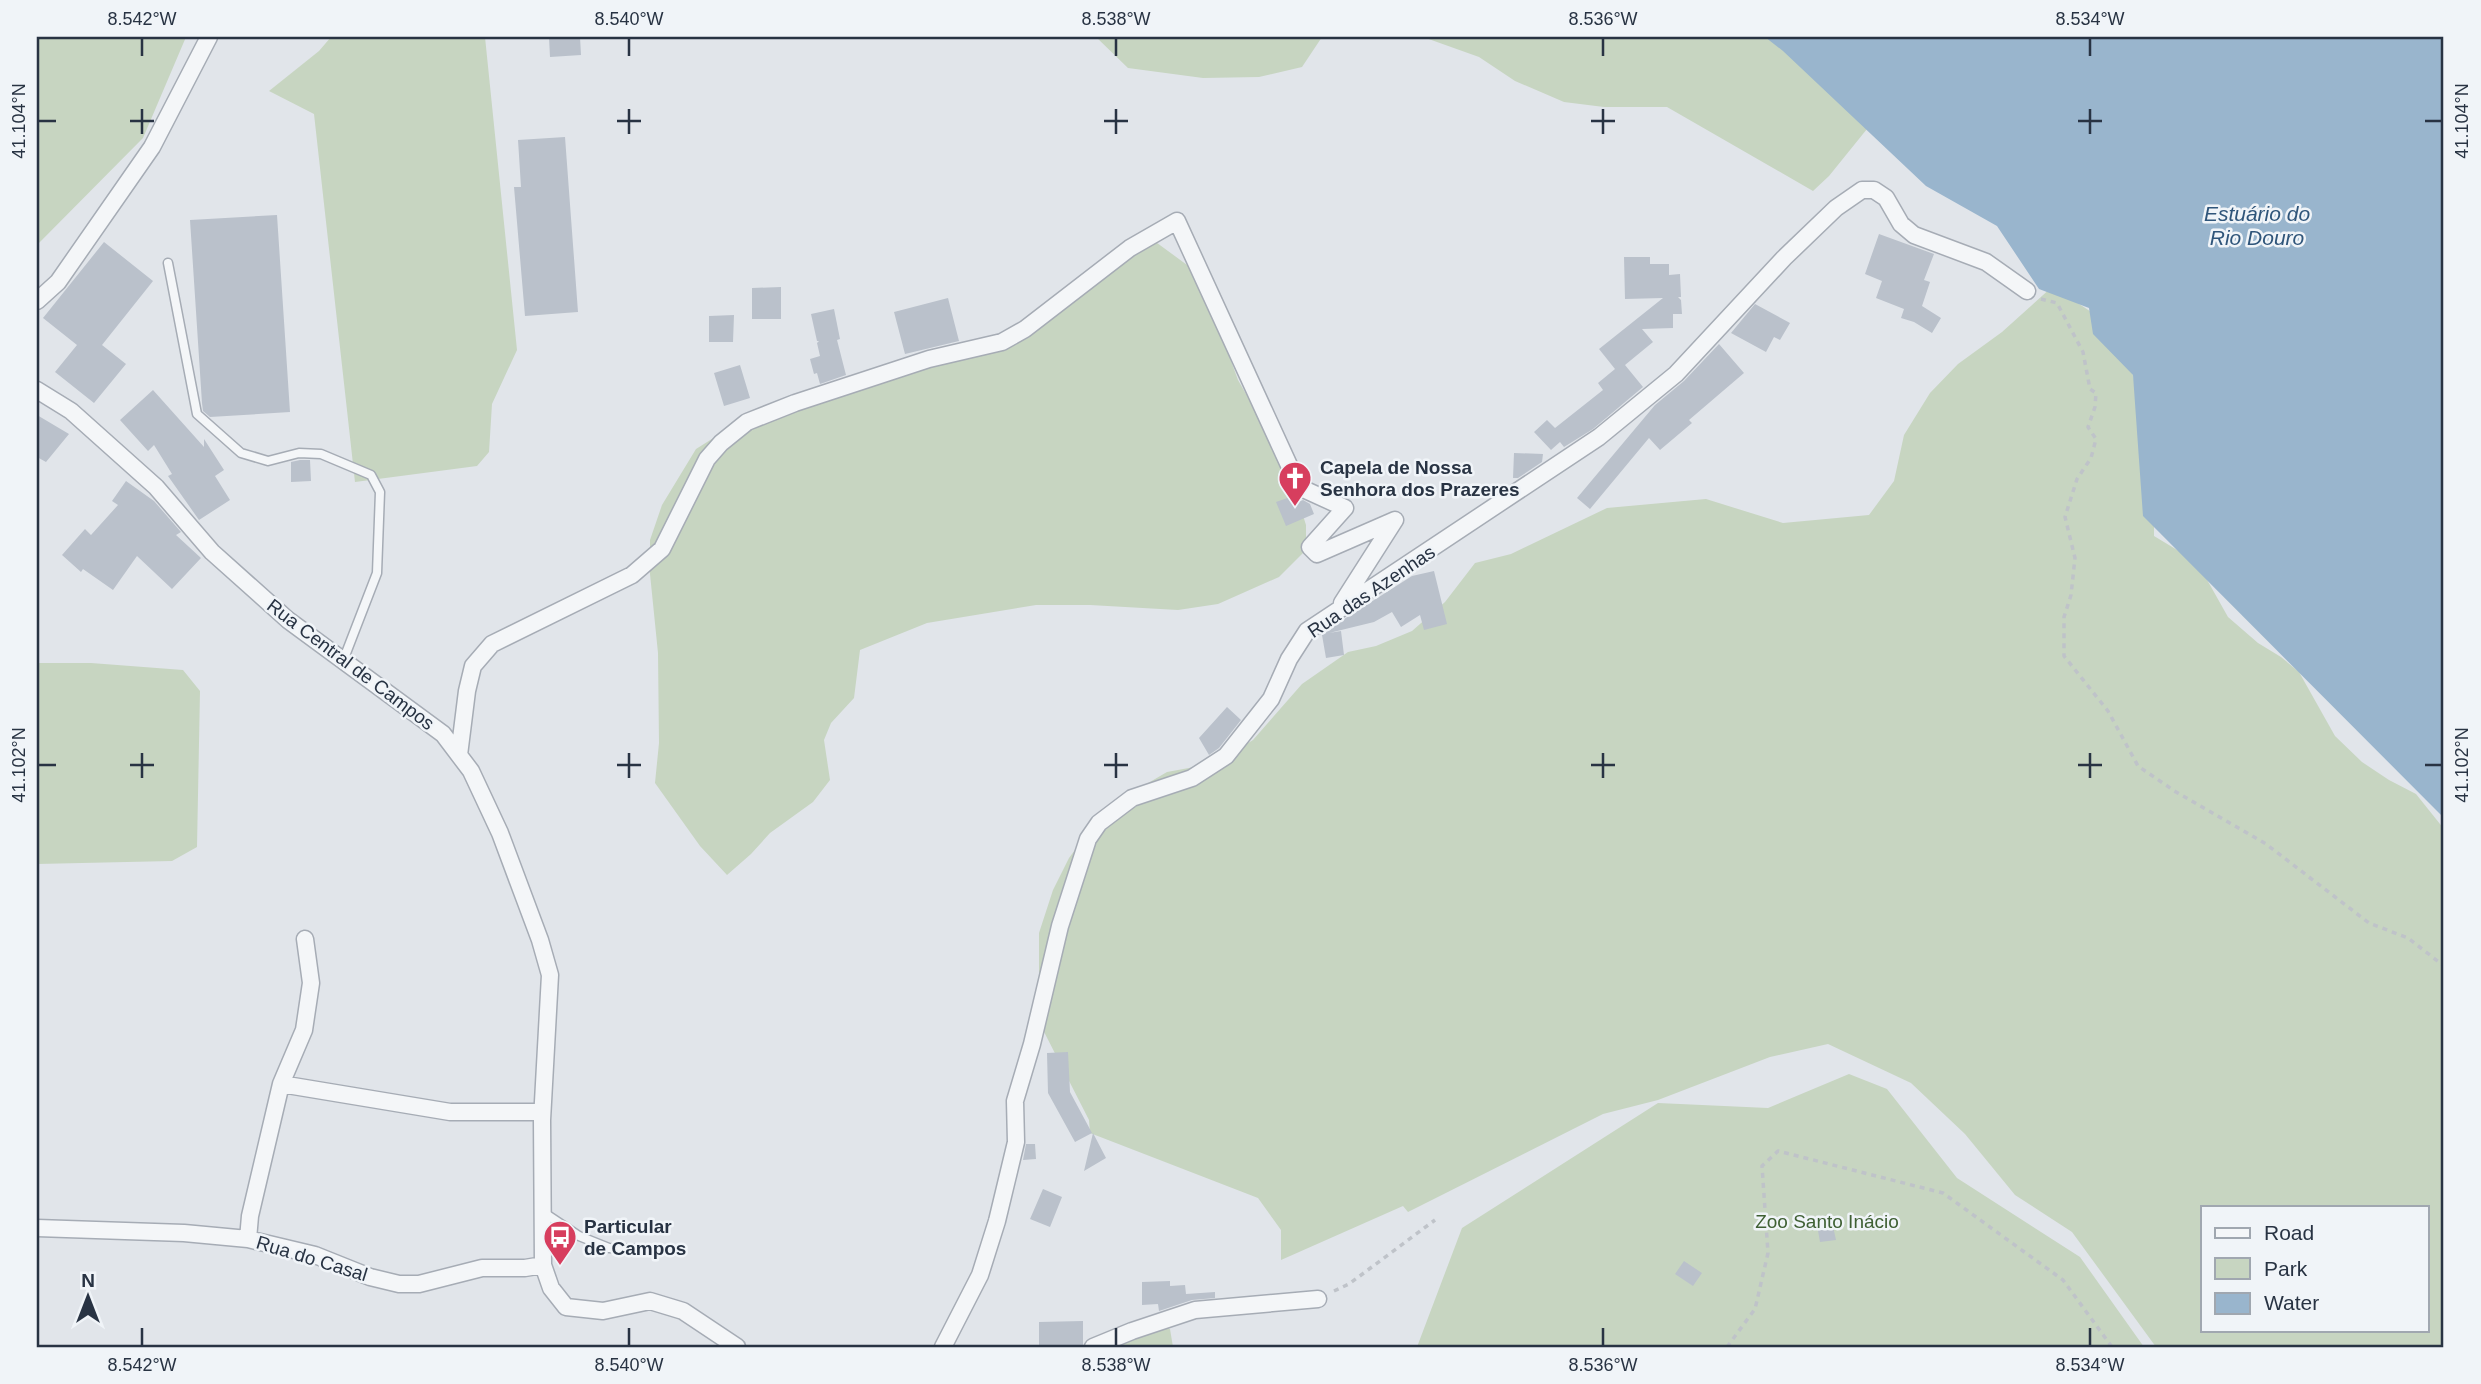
<svg xmlns="http://www.w3.org/2000/svg" width="2481" height="1384" viewBox="0 0 2481 1384" font-family="Arial,sans-serif">
<style>
.green{fill:#c7d5c1;fill-rule:evenodd}
.water{fill:#99b5cd}
.building{fill:#bac1cb}
.lines{fill:none;stroke-linecap:round;stroke-linejoin:round}
.lane-casing{stroke:#a6acb5;stroke-width:11}
.street-casing{stroke:#a6acb5;stroke-width:19}
.path{stroke:#bfc3c9;stroke-width:3.5;stroke-dasharray:5 5;stroke-linecap:butt}
.lane{stroke:#f4f6f8;stroke-width:8}
.street{stroke:#f4f6f8;stroke-width:16}
.ticks{fill:none;stroke:#283343;stroke-width:2.5}
.labels{text-anchor:middle;stroke-width:5;stroke-linejoin:round;paint-order:stroke}
.poi-label{font-size:19px;font-weight:bold;fill:#283343;stroke:#f0f4f8;text-anchor:start}
.street-label{font-size:19px;fill:#283343;stroke:#f0f4f8}
.park-label{font-size:19px;fill:#3f6034;stroke:#f0f4f8}
.water-label{font-size:21px;font-style:italic;fill:#2f557a;stroke:#f0f4f8}
.neatline{fill:none;stroke:#283343;stroke-width:2.5}
.ticks-label{font-size:18px;text-anchor:middle;fill:#283343}
</style>
<rect width="100%" height="100%" fill="#e1e5ea"/>
<path class="green" d="M37,37h149l-43,101 -106,107z
M331,37h154l32,313 -25,54 -3,48 -12,14 -122,16 -41,-368 -45,-23 50,-40z
M1096,37h226l-20,30 -43,10 -56,1 -75,-10z
M1423,37h348l96,92 -38,47 -16,15 -146,-84h-63l-40,-5 -49,-21 -36,-24z
M1153,240l60,44 2,33 23,63 50,88 18,57v25l-27,27 -61,27 -40,6 -88,-5h-54l-109,18 -67,27 -6,48 -23,25 -7,17 6,40 -17,22 -43,31 -19,21 -24,21 -27,-29 -45,-63 4,-40 -1,-90 -8,-79v-34l12,-35 34,-56 27,-17 310,-100z
M2053,286c20,16 46,27 63,48 24,27 32,142 38,182v20l43,26 31,55 30,26 23,14 18,15 36,64 27,26 27,18 27,14 28,35v518h-288l-84,-115 -57,-37 -50,-61 -54,-51 -83,-39 -58,13 -112,43 -55,14 -195,98 -5,-6 -122,54v-30l-23,-32 -168,-65 -1,-13 -50,-98v-89l14,-43 16,-32 26,-35 36,-30 36,-21 49,-9 37,-23 49,-56 46,-32 28,-6 36,-15 33,-29 30,-39 36,-9 96,-46 99,-9 77,24 86,-8 25,-34 10,-46 26,-42 28,-29 44,-32zM2203,1207h224v123h-224z
M37,663h54l92,7 17,21 -3,156 -25,14 -135,3z
M1849,1074l38,15 70,89 123,79 64,90h-727l45,-119 196,-125 110,5z
M1143,1322l27,7 3,18h-72z"/>
<path class="water" d="M1765,37h679v781l-301,-302 -10,-141 -40,-41 -4,-26 -50,-19 -42,-63 -71,-40 -143,-135z"/>
<path class="building" d="M549,37h31l1,18 -31,2z
M565,137l13,175 -53,4 -11,-129h7l-3,-47z
M277,215l13,197 -80,5 -7,-6 -1,-8 -12,-183z
M1879,234l55,20 -10,26 6,2 -8,24 19,12 -9,15 -18,-11 -13,-4 3,-9 -28,-11 6,-17 -17,-7z
M104,242l49,39 -51,64 24,19 -32,39 -39,-31 22,-27 -34,-27z
M1624,257h26v7h19v11l11,-1 1,23h-3l3,3 1,14h-9v14l-31,1 11,13 -28,23 18,22 -50,42 -29,18 -4,-5 -9,8 -17,-18 13,-12 8,8 48,-38 -5,-7 17,-14 -16,-20 64,-51 -38,1z
M781,287v32h-29v-31z
M948,298l11,43 -54,13 -11,-42z
M1755,304l35,19 -10,17 -6,-3 -8,15 -35,-19z
M834,309l6,30 -3,1 9,35 -26,9 -3,-11 -3,1 -4,-15 10,-3 -3,-13 2,-2h-2l-6,-27z
M734,315l-1,27h-24v-26z
M1719,344l25,29 -55,47 3,3 -32,27 -11,-12 -59,71 -13,-11 78,-93 29,-24z
M740,365l10,33 -26,8 -10,-33z
M153,390l51,57v-8l20,31 -9,6 15,24 -31,20 -31,-44 4,-2 -18,-29 -6,6 -28,-31z
M37,415l32,19 -23,28 -9,-5z
M1514,453l29,1 -1,8 -24,16h-5z
M300,460h10l1,21 -20,1v-20z
M126,481l28,20 27,31 -5,3 25,23 -29,31 -35,-33 -24,34 -30,-21 -2,3 -19,-17 23,-26 6,6 27,-30 -6,-4z
M1293,496l3,7 7,-3 7,4 4,10 -28,12 -10,-24z
M1434,571l13,53 -23,6 -4,-15 -19,12 -9,-15 -18,10 -45,11 12,-2 3,24 -18,3 -4,-23h-3l93,-59z
M1227,707l14,13 -22,28 -10,7 -10,-17z
M1068,1052l2,40 22,41 -17,9 -27,-49 -1,-40z
M1093,1133l13,25 -22,13z
M1026,1144h9l1,15 -13,1z
M1043,1189l19,8 -12,30 -20,-8z
M1832,1222l4,18 -16,2 -3,-17z
M1684,1261l18,12 -9,13 -18,-12z
M1170,1281v5l15,-1 1,9 29,-2v6l-23,2 -33,11 -1,-7 -16,1v-23z
M1083,1321v26h-44v-25z"/>
<g class="lines">
<defs>
<path id="lane" d="M168,263l29,151 44,39 27,8 31,-8 22,1 50,21 9,17 -3,81 -34,88
M543,1212l36,24 30,12 38,1"/>
<path id="street" d="M37,301l21,-19 94,-135 57,-110
M37,390l34,21 85,76 56,65 76,68 155,114 28,37 29,62 40,107 10,35 -8,145 1,145 8,23 15,19 37,4 47,-10 33,10 54,36
M459,755l8,-64 6,-25 19,-22 140,-69 30,-26 45,-90 14,-16 26,-21 48,-19 134,-44 73,-17 23,-13 105,-81 47,-27 122,266 46,21 -35,39 7,7 78,-34 -53,83
M281,1084l169,28h92
M37,1228l147,5 64,6 67,16 55,22 29,7h20l63,-16h43l18,-3
M248,1239l2,-23 31,-132 23,-54 7,-47 -6,-44
M943,1347l37,-72 17,-54 19,-79 -1,-41 17,-57 28,-118 28,-87 11,-16 33,-25 60,-20 34,-22 45,-57 18,-40 18,-28 292,-194 77,-63 108,-116 52,-50 26,-18h12l12,8 15,26 13,11 72,27 41,29
M1093,1347l39,-16 63,-21 123,-11"/>
</defs>
<use href="#lane" class="lane-casing"/>
<use href="#street" class="street-casing"/>
<path class="path" d="M2041,299l16,4 26,49 7,37 6,4 -1,14 -7,20 8,12 -5,19 -14,21 -12,38 10,41 -4,37 -7,22v39l44,55 30,55 38,26 90,52 103,79 39,15 36,28
M1334,1291l15,-7 86,-64
M1727,1347l28,-38 13,-56 -6,-87 16,-15 165,42 120,87 49,67"/>
<use href="#lane" class="lane"/>
<use href="#street" class="street"/>
</g>
<path class="ticks" d="M142,38v18M629,38v18M1116,38v18M1603,38v18M2090,38v18M142,109v25M629,109v25M1116,109v25M1603,109v25M2090,109v25M38,121h18M130,121h24M617,121h24M1104,121h24M1591,121h24M2078,121h24M2425,121h17M142,753v25M629,753v25M1116,753v25M1603,753v25M2090,753v25M38,765h18M130,765h24M617,765h24M1104,765h24M1591,765h24M2078,765h24M2425,765h17M142,1328v18M629,1328v18M1116,1328v18M1603,1328v18M2090,1328v18"/>
<defs>
<symbol id="church-pin" viewBox="-11 -11 22 30"><path d="M0 17L-7.5 6A9.5 9.5 0 1 1 7.5 6Z" fill="#d73e5e" stroke="#f0f4f8"/><path d="M-1.2-6h2.4v3.5h3.3v2.4h-3.3V6h-2.4V-.1h-3.3v-2.4h3.3Z" fill="#fff"/></symbol>
<symbol id="bus-pin" viewBox="-11 -11 22 30"><path d="M0 17L-7.5 6A9.5 9.5 0 1 1 7.5 6Z" fill="#d73e5e" stroke="#f0f4f8"/><path d="M-5-6H5V4H4V6H2V4H-2V6H-4V4H-5ZM-3.5-4V0h7V-4ZM-3.5 1.2v1.5H-2V1.2ZM2 1.2v1.5H3.5V1.2Z" fill="#fff"/></symbol>
</defs>
<g fill-rule="evenodd">
<use href="#church-pin" x="1276" y="459" width="38" height="52"/>
<use href="#bus-pin" x="541" y="1218" width="38" height="52"/>
</g>
<g class="labels">
<g class="poi-label">
<text x="1320" y="474">Capela de Nossa<tspan x="1320" dy="22">Senhora dos Prazeres</tspan></text>
<text x="584" y="1233">Particular<tspan x="584" dy="22">de Campos</tspan></text>
</g>
<g class="street-label">
<text transform="translate(1371 591) rotate(-34)" y="7">Rua das Azenhas</text>
<text transform="translate(351 664) rotate(37)" y="7">Rua Central de Campos</text>
<text transform="translate(312 1258) rotate(17)" y="7">Rua do Casal</text>
</g>
<g class="park-label">
<text x="1827" y="1228">Zoo Santo Inácio</text>
</g>
<g class="water-label">
<text x="2257" y="221">Estuário do<tspan x="2257" dy="24">Rio Douro</tspan></text>
</g>
</g>
<rect width="2481" height="1384" fill="none" stroke="#f0f4f8" stroke-width="77"/>
<rect x="2201" y="1206" width="228" height="126" fill="#f0f4f8" stroke="#a0a7b0" stroke-width="2"/>
<rect x="2215" y="1228" width="35" height="10" fill="#f4f6f8" stroke="#a0a7b0" stroke-width="2"/>
<text x="2264" y="1240" font-size="21" fill="#283343">Road</text>
<rect x="2215" y="1258" width="35" height="21" fill="#c7d5c1" stroke="#a0a7b0" stroke-width="2"/>
<text x="2264" y="1276" font-size="21" fill="#283343">Park</text>
<rect x="2215" y="1293" width="35" height="21" fill="#99b5cd" stroke="#a0a7b0" stroke-width="2"/>
<text x="2264" y="1310" font-size="21" fill="#283343">Water</text>
<g transform="translate(88 1297)" stroke="#f0f4f8" stroke-width="5" paint-order="stroke">
<path d="M0-5L12 26L0 18L-12 26Z" fill="#283343"/>
<text y="-10" font-size="19" font-weight="bold" text-anchor="middle" fill="#283343">N</text>
</g>
<rect x="38" y="38" width="2404" height="1308" class="neatline"/>
<g class="ticks-label">
<text x="142" y="25">8.542°W</text>
<text x="629" y="25">8.540°W</text>
<text x="1116" y="25">8.538°W</text>
<text x="1603" y="25">8.536°W</text>
<text x="2090" y="25">8.534°W</text>
<text transform="translate(19 121) rotate(-90)" y="6">41.104°N</text>
<text transform="translate(2462 121) rotate(-90)" y="6">41.104°N</text>
<text transform="translate(19 765) rotate(-90)" y="6">41.102°N</text>
<text transform="translate(2462 765) rotate(-90)" y="6">41.102°N</text>
<text x="142" y="1371">8.542°W</text>
<text x="629" y="1371">8.540°W</text>
<text x="1116" y="1371">8.538°W</text>
<text x="1603" y="1371">8.536°W</text>
<text x="2090" y="1371">8.534°W</text>
</g>
</svg>
